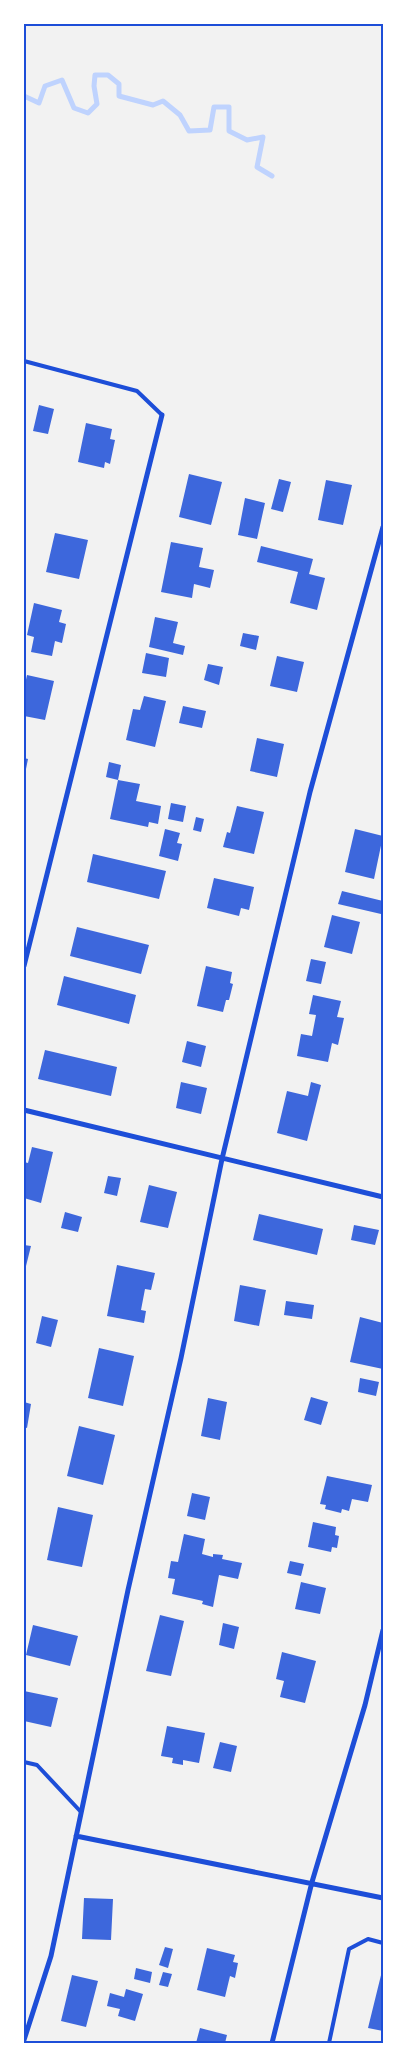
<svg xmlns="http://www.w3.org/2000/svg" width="407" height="2067" viewBox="0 0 407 2067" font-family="Inter,sans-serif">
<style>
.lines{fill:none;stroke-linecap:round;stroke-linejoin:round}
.stream{stroke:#bfd3fe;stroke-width:5}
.building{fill:#3d67dc}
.service{stroke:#1d4ed8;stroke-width:4}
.minor{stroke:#1d4ed8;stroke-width:5}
.neatline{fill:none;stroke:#1d4ed8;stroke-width:2}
</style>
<rect width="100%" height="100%" fill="#f2f2f2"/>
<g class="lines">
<path class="stream" d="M24,96l15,7 6,-17 17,-6 12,28 14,5 9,-9 -3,-18 1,-11h13l11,9v12l34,9 10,-4 17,14 9,16 21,-1 4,-23h15v24l18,9 16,-3 -6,30 15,9"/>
</g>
<path class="building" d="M39,405l15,4 -6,25 -15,-3z
M86,423l26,6 -2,10 5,1 -5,24 -5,-2 -1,6 -26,-6z
M189,474l33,8 -11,43 -32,-8z
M279,479l12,3 -8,30 -12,-3z
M326,480l26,5 -9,40 -25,-5z
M245,498l20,5 -8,36 -19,-4z
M55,533l33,7 -9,39 -33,-7z
M171,542l32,6 -4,19 15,3 -4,18 -16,-4 -2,14 -31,-6z
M261,546l52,13 -4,15 16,4 -8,32 -27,-7 8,-31 -41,-10z
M34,603l28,7 -3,12 7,2 -4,19 -7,-2 -3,15 -21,-4 3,-15 -7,-2z
M155,617l23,5 -5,21 12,3 -2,9 -34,-8z
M243,633l16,3 -3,14 -16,-4z
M146,653l23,5 -3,19 -24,-4z
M277,656l27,6 -7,30 -27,-6z
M208,664l15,3 -4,18 -15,-5z
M27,675l27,6 -9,39 -21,-4v-27z
M144,696l22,5 -11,46 -29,-7 7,-31 7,1z
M183,706l23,5 -4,17 -23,-5z
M257,738l27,6 -7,33 -27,-6z
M24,758l4,1 -3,15h-1z
M109,762l12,3 -3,15 -12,-3z
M118,780l22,4 -4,17 25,5 -3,18 -9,-2 -1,5 -38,-8z
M171,803l15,3 -3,16 -15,-3z
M237,806l27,6 -10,42 -31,-7 4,-15 3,1z
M196,817l8,2 -3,13 -8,-2z
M165,829l15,4 -3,10 5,1 -4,17 -19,-5z
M355,829l28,7 -9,43 -29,-7z
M93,854l73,17 -7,28 -72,-17z
M214,878l40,9 -5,23 -8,-2 -2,8 -32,-8z
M342,891l41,10 -2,13 -43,-10z
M332,915l28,7 -8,32 -28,-7z
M77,927l72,18 -8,29 -71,-18z
M311,959l15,3 -5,22 -15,-3z
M206,966l26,6 -2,11 3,1 -4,16h-3l-3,12 -26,-6z
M64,976l72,19 -7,29 -72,-19z
M313,995l28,6 -4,16 7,1 -6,27 -6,-2 -4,19 -31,-6 4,-22 11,2 4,-21 -7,-1z
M187,1041l19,5 -5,21 -19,-5z
M45,1050l72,17 -6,29 -73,-17z
M181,1082l26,6 -6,26 -25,-6z
M311,1082l10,3 -14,56 -30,-8 10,-42 21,5z
M32,1147l21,5 -12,51 -17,-5v-36l4,1z
M108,1176l13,2 -4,18 -13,-3z
M149,1185l28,7 -9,36 -28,-6z
M65,1212l17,5 -4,15 -17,-4z
M259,1214l64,15 -6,26 -64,-15z
M354,1225l25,5 -4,15 -24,-5z
M24,1245l7,1 -7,28z
M117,1265l38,8 -4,17 -6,-1 -4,21 5,1 -2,12 -37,-7z
M240,1285l26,5 -7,36 -25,-5z
M286,1301l28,4 -2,14 -28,-4z
M42,1316l16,4 -7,27 -15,-4z
M360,1317l23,6v46l-33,-7z
M99,1348l35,8 -11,50 -35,-8z
M360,1378l19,4 -3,14 -18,-4z
M311,1397l17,5 -7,23 -17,-5z
M208,1398l19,4 -7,38 -19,-4z
M24,1402l7,2 -4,24 -3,-1z
M79,1426l36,9 -12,50 -36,-9z
M327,1476l45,9 -4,17 -16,-3 -3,12 -7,-2 -1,4 -16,-4 1,-4 -6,-1z
M192,1493l18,4 -5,23 -18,-4z
M58,1507l35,8 -11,52 -35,-7z
M313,1522l23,5 -1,8 4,1 -2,12 -5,-1 -1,5 -23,-5z
M184,1534l21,5 -3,15 11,3v-3l10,1 -1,4 20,4 -4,16 -19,-4 -6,32 -11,-3 1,-3 -31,-7 3,-15 -7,-1 3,-17 7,1z
M290,1561l14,3 -3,12 -14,-3z
M301,1582l25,6 -6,26 -25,-5z
M160,1615l24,6 -13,55 -25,-5z
M223,1623l16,4 -5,22 -15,-4z
M33,1625l45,11 -8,30 -44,-11z
M282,1652l34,9 -11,42 -25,-6 4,-16 -8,-2z
M24,1691l34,7 -7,29 -27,-6z
M167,1726l38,7 -6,30 -16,-3v5l-11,-2 1,-5 -12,-2z
M220,1742l17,4 -6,26 -18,-4z
M84,1898l29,1 -2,41 -29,-1z
M165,1947l8,2 -5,19 -9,-3z
M207,1948l28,7 -2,7 5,1 -3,15 -5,-2 -5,21 -28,-7z
M383,1967v64l-15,-3z
M136,1968l16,4 -2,11 -16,-4z
M163,1972l9,2 -4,13 -9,-2z
M72,1975l26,6 -12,46 -25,-6z
M126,1989l17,5 -8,27 -17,-5 2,-7 -13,-3 3,-13 14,4z
M200,2028l27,7 -2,8h-29z"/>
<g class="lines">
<path class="service" d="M24,361l113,30 25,24
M24,1762l13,3 44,47
M329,2043l20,-94 19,-10 15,4"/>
<path class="minor" d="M24,966l138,-551
M24,1110l359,87
M76,1836l307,62
M24,2040l27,-84 77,-366 53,-232 41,-199 88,-367 73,-265
M272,2043l40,-161 53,-177 18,-75"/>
</g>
<rect width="407" height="2067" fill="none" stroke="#ffffff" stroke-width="50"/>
<rect x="25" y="25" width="357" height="2017" class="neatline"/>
</svg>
